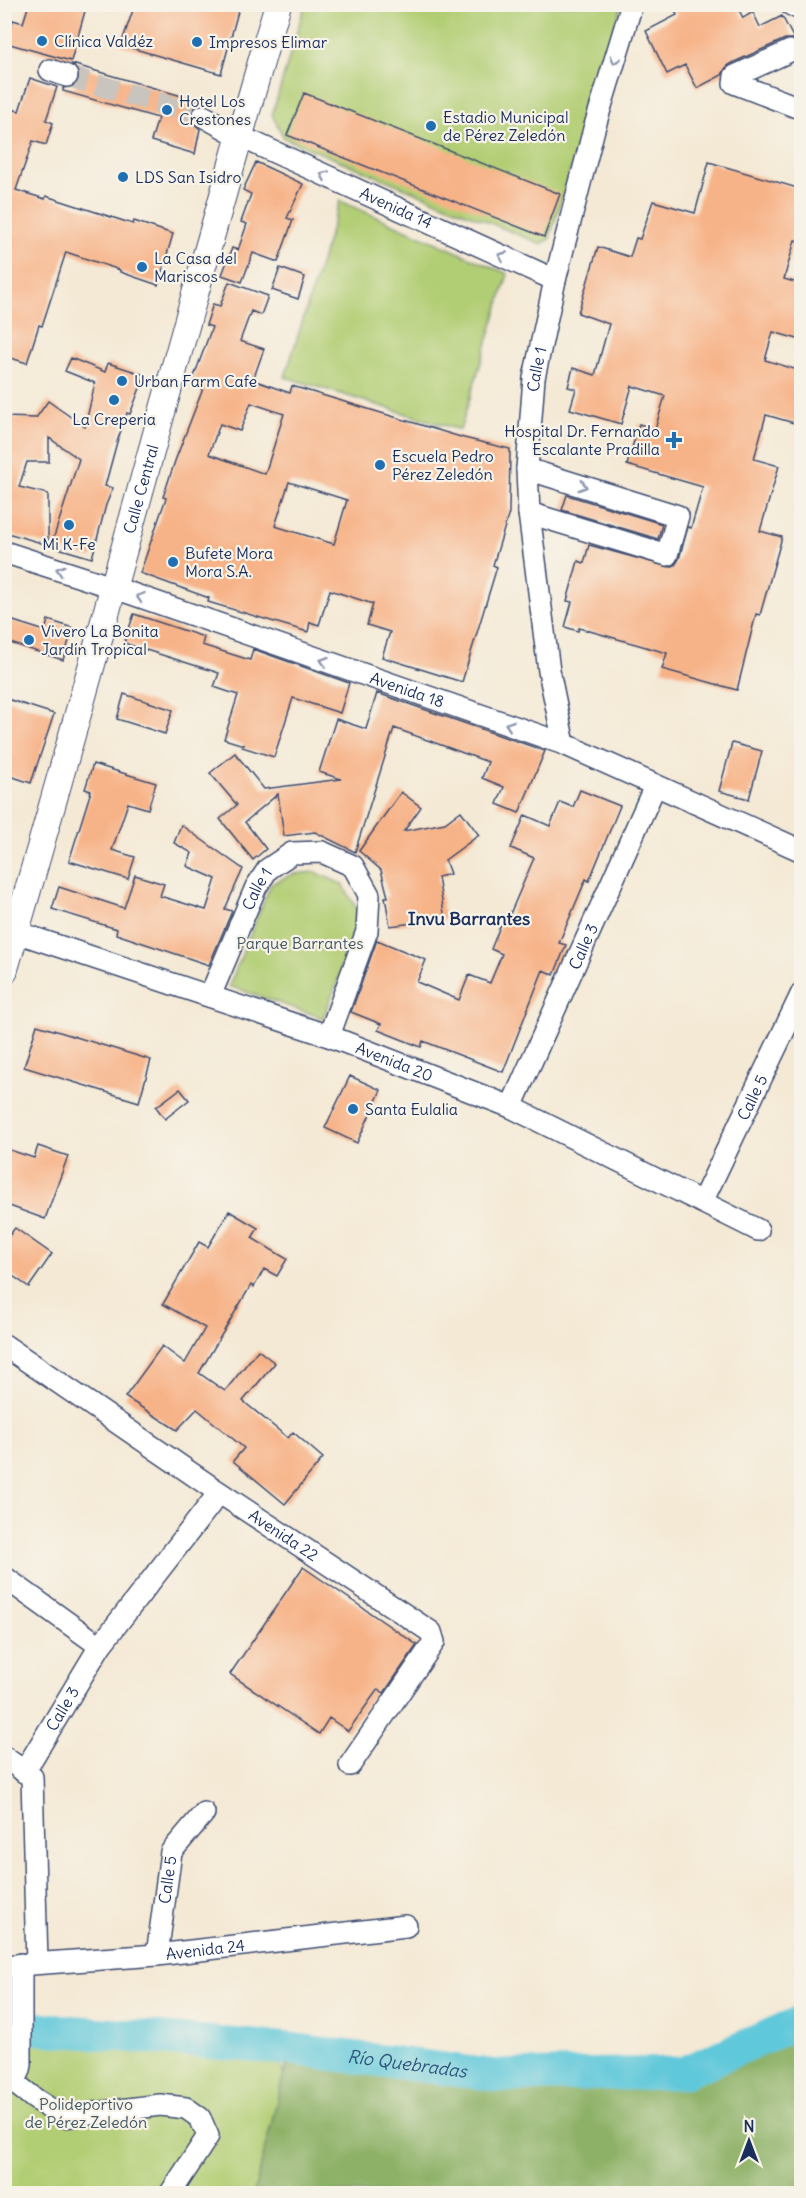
<svg xmlns="http://www.w3.org/2000/svg" width="806" height="2198" viewBox="0 0 806 2198" font-family="Delius,sans-serif">
<style>
.green{fill:#b2ce74;stroke:#667e69;stroke-width:1.5}
.forest{fill:#8db166;stroke:#547062;stroke-width:1.5}
.lines{fill:none;stroke-linecap:round;stroke-linejoin:round}
.river{stroke:#5ec8da;stroke-width:33}
.building{fill:#f7b388;fill-rule:evenodd}
.minor-tunnel{stroke:#c9c4bd;stroke-width:21;stroke-dasharray:21 10;stroke-linecap:butt}
.minor-casing{stroke:#3c4b70;stroke-width:24}
.major-casing{stroke:#3c4b70;stroke-width:28}
.minor{stroke:#fff;stroke-width:21}
.major{stroke:#fff;stroke-width:26}
.oneway{stroke:#8d97ae}
.poi-dot{fill:#1f6fb2;stroke:#f7f3e8;stroke-width:2}
.labels{text-anchor:middle;stroke-width:4.5;stroke-linejoin:round;paint-order:stroke}
.poi-label{font-size:16px;fill:#1b2f5e;stroke:#f7f3e8;text-anchor:start}
.street-label{font-size:16px;fill:#1b2f5e;stroke:#f7f3e8}
.park-label{font-size:16px;fill:#415764;stroke:#f7f3e8}
.neighbourhood-label{font-size:18px;font-weight:bold;fill:#1b2f5e;stroke:#f7f3e8}
.water-label{font-size:18px;font-style:italic;fill:#2c557d;stroke:#f7f3e8}
</style>
<rect width="100%" height="100%" fill="#f7f3e8"/>
<filter id="ink" filterUnits="userSpaceOnUse"><feTurbulence type="fractalNoise" baseFrequency=".0167" numOctaves="2"/><feDisplacementMap in="SourceGraphic" scale="12" xChannelSelector="R" yChannelSelector="G"/><feConvolveMatrix kernelMatrix="1 2 1 2 8 2 1 2 1" color-interpolation-filters="sRGB"/></filter>
<filter id="wash" filterUnits="userSpaceOnUse"><feTurbulence type="fractalNoise" baseFrequency=".008" numOctaves="4" result="noise"/><feDisplacementMap in="SourceGraphic" scale="24" xChannelSelector="R" yChannelSelector="G"/><feGaussianBlur stdDeviation="1.35" result="paint"/><feColorMatrix in="noise" values="0 0 0 0 0 0 0 0 0 0 0 0 0 0 0 0 0 1.4 0 .05"/><feComposite in="paint" operator="in"/></filter>
<g filter="url(#wash)">
<rect width="100%" height="100%" fill="#f4e9d5"/>
<path class="green" d="M305,5h317l-73,235 -8,4 -257,-106 -12,-23z
M340,201l168,73 -48,156 -175,-53z
M315,872l27,12 15,25 -3,31 -31,78 -94,-32 42,-102 22,-10z
M4,2026l271,22 15,46 -33,99h-252z"/>
<path class="forest" d="M801,2021v172h-547l36,-144 209,27 183,-3z"/>
<g class="lines">
<path class="river" id="s1" d="M4,2026l286,23 209,27 184,-3 119,-52"/>
</g>
<g id="blocks">
<path class="building" d="M29,4h58l-16,57 -65,-18 7,-23 10,3z
M135,4h105l-19,70 -100,-29z
M672,4h64l7,14 10,-6 7,15 22,-11 12,23h-9l-55,25 -5,5 -3,6 -25,13 -12,-23 -18,9 -21,-43 31,-16z
M72,64l137,40 -12,1 -5,5v12l8,7 -5,25 -44,-13 7,-23 -95,-27v-3l12,-2 4,-6v-7z
M30,78l27,9 -11,33 7,3 -7,22 -13,-4 -17,49 29,9 1,-3 87,28 1,-3 39,13 -15,51 -38,-13v-2l-54,-18 -24,74 -3,-1 -12,38 -23,-7v-249l15,4z
M304,93l256,101 -16,43 -257,-102z
M256,162l47,22 -16,34 6,2 -15,42 -25,-9 -11,29 -20,-7 10,-27 6,2 9,-26 -6,-2 10,-28 -8,-4z
M709,162l92,27v53l-6,-2 -11,39 17,5v56l-28,-8 -8,28 36,11v54l-35,-10 -12,44 25,7 -19,65 22,6 -22,78 -4,-1 -19,76 -75,-21 5,-16 -88,-25 -1,3 -13,-4 7,-25 -5,-1 11,-40 6,2 5,-18 80,22 6,-2 4,-6 9,-32 3,1 12,-41 -76,-22 12,-41 16,5 10,-33 -33,-10 -11,38 -51,-15 6,-20 -8,-2 5,-19 22,7 14,-51 -31,-11 20,-66 32,10 6,-19 4,1 13,-38 42,12z
M280,268l25,9 -7,22 -26,-9z
M229,282l39,14 -7,19 -10,-4 -11,30 24,8 -11,31 37,13 2,-7 172,52 46,11 -1,64 -16,52 4,2 -35,115 -80,-25 8,-25 -23,-7 6,-21 -43,-14 -11,35 -9,-3 -2,10 -100,-30 1,-4 -69,-25 26,-75 -3,-1 12,-36 29,-75 -12,-4 20,-55 -6,-2 7,-21 7,2zM251,403l33,11 -19,60 -56,-20 11,-30 20,7zM289,482l58,18 -13,44 -59,-18z
M71,358l34,14 3,-9 37,12 -15,39 -3,-1 -10,29 -12,44 8,2 -7,17 -14,53 -41,-12 28,-87 -30,-21v24h-22l-8,25 29,7v51l-44,-13v-115l32,1 12,-17 37,26 10,-44 -30,-12z
M567,495l95,29 -4,15 -96,-29z
M134,614l70,23 -2,8 48,15 3,-11 96,34 -9,30 -47,-15 -19,59 -32,-10 2,-2 -20,-6 14,-44 -24,-8 5,-14 -95,-30z
M4,618l41,13 3,-11 25,8 -10,32 -59,-19z
M377,693l168,58 -26,62 -22,-9 7,-17 -22,-9 6,-16 -94,-34 -39,124 -40,-20 -31,4 -6,-42 -33,28 21,27 -13,11 -33,-41 17,-14 -27,-32 25,-20 29,36 77,-10 -22,-7 17,-53 30,10z
M124,694l49,16 -8,24 -48,-15z
M4,698l50,16 -23,69 -27,-9z
M732,743l30,8 -13,48 -30,-8z
M93,764l63,19 -8,26 -20,-6 -16,47 23,7 -7,22 -59,-18 22,-70 -6,-2z
M580,790l40,16 -31,75 -3,-2 -27,64 7,2 -12,30 -11,-5 -40,102 -80,-31 -2,6 -43,-17 3,-6 -30,-12 26,-72 49,20 -9,22 42,18 10,-25 21,8 12,-29 -11,-5 12,-30 4,2 27,-63 -23,-10 14,-33 25,11 10,-24 13,5z
M401,792l20,15 -17,24 41,-8 16,-12 18,24 -34,25 5,14 -12,3 7,42 -55,7 -5,-29h3l-7,-27 -22,-19z
M181,825l62,44 -18,40 7,2 -23,54 -93,-31 1,-5 -65,-20 7,-22 65,21 11,-33 29,9 -4,12 46,14 10,-31 -29,-13 5,-13 -18,-10z
M37,1025l114,35 -12,42 -115,-35z
M350,1076l31,14 -24,53 -32,-15z
M180,1089l9,11 -24,19 -9,-12z
M38,1146l30,10 -23,63 -41,-15v-56l30,10z
M229,1211l29,17 -6,10 35,21 -10,17 -13,-7 -10,18 -3,-2 -52,88 26,18 33,-41 17,13 -32,38 45,37 5,-6 30,26 -38,46 -52,-43 11,-13 -47,-39 -20,21 -52,-33 37,-51 23,17 20,-35 -42,-24 36,-62 9,5z
M15,1228l37,26 -23,33 -25,-17v-28z
M303,1567l114,78 -33,48 -6,-4 -30,42 -19,-13 -10,16 -89,-60z"/>
</g>
</g>
<g filter="url(#ink)">
<use href="#blocks" fill-opacity="0" stroke="#3c4b70" stroke-width="1.5"/>
<g class="lines">
<path class="minor-tunnel" d="M67,76l136,40"/>
<defs>
<g id="minor">
<path d="M790,4l12,6"/>
<path d="M790,51l-55,25 -1,7 68,26"/>
<path d="M50,70l17,6"/>
<path id="s2" d="M203,116l36,20 316,144"/>
<path d="M527,469l151,47 -11,39 -138,-42"/>
<path id="s3" d="M4,552l111,36 449,156 238,107"/>
<path id="s4" d="M564,744l-15,-73 -20,-158 -2,-44 7,-91 21,-98 39,-151 38,-125"/>
<path id="s5" d="M16,932l313,104 182,71 247,123"/>
<path id="s6" d="M210,996l46,-109 12,-18 24,-16 30,-1 31,14 16,29 -2,36 -38,105"/>
<path id="s7" d="M511,1107l144,-321"/>
<path id="s8" d="M702,1202l100,-209"/>
<path id="s9" d="M4,1345l210,144 217,143 3,10 -84,123"/>
<path d="M4,1577l96,69"/>
<path d="M4,1757l28,20 5,186"/>
<path id="s10" d="M24,1772l76,-126 119,-153"/>
<path id="s11" d="M157,1955l14,-103 33,-39"/>
<path id="s12" d="M4,1966l153,-11 249,-29"/>
<path d="M12,2081l23,18 28,18 97,-12 26,3 14,10 8,18 -38,58"/>
<path d="M4,2084c11,-3 15,-8 17,-19v-101"/>
</g>
<g id="major">
<path id="s13" d="M4,972c95,-322 179,-646 274,-968"/>
</g>
</defs>
<use href="#minor" class="minor-casing"/>
<use href="#major" class="major-casing"/>
<use href="#minor" class="minor"/>
<use href="#major" class="major"/>
</g>
<defs><path id="oneway-chevron" d="M-2-3.5L2.5 0L-2 3.5" fill="none" stroke-width="1.6" stroke-linecap="round" stroke-linejoin="round" transform="scale(1.5)"/></defs>
<g class="oneway">
<use href="#oneway-chevron" transform="translate(615 60) rotate(107)"/>
<use href="#oneway-chevron" transform="translate(324 175) rotate(-156)"/>
<use href="#oneway-chevron" transform="translate(502 256) rotate(-156)"/>
<use href="#oneway-chevron" transform="translate(583 486) rotate(17)"/>
<use href="#oneway-chevron" transform="translate(60 570) rotate(-162)"/>
<use href="#oneway-chevron" transform="translate(140 597) rotate(-161)"/>
<use href="#oneway-chevron" transform="translate(324 661) rotate(-161)"/>
<use href="#oneway-chevron" transform="translate(509 725) rotate(-161)"/>
</g>
</g>
<g class="poi-dot">
<circle cx="42" cy="41" r="6"/>
<circle cx="197" cy="42" r="6"/>
<circle cx="167" cy="110" r="6"/>
<circle cx="431" cy="126" r="6"/>
<circle cx="123" cy="177" r="6"/>
<circle cx="142" cy="267" r="6"/>
<circle cx="122" cy="381" r="6"/>
<circle cx="114" cy="400" r="6"/>
<path d="M671 431h6v6h6v6h-6v6h-6v-6h-6v-6h6z"/>
<circle cx="380" cy="465" r="6"/>
<circle cx="69" cy="525" r="6"/>
<circle cx="173" cy="562" r="6"/>
<circle cx="29" cy="640" r="6"/>
<circle cx="353" cy="1109" r="6"/>
</g>
<g class="labels">
<g class="poi-label">
<text x="54" y="47">Clínica Valdéz</text>
<text x="209" y="48">Impresos Elimar</text>
<text x="179" y="107">Hotel Los<tspan x="179" dy="18">Crestones</tspan></text>
<text x="443" y="123">Estadio Municipal<tspan x="443" dy="18">de Pérez Zeledón</tspan></text>
<text x="135" y="183">LDS San Isidro</text>
<text x="154" y="264">La Casa del<tspan x="154" dy="18">Mariscos</tspan></text>
<text x="134" y="387">Urban Farm Cafe</text>
<text x="114" y="425" text-anchor="middle">La Creperia</text>
<text x="660" y="437" text-anchor="end">Hospital Dr. Fernando<tspan x="660" dy="18">Escalante Pradilla</tspan></text>
<text x="392" y="462">Escuela Pedro<tspan x="392" dy="18">Pérez Zeledón</tspan></text>
<text x="69" y="550" text-anchor="middle">Mi K-Fe</text>
<text x="185" y="559">Bufete Mora<tspan x="185" dy="18">Mora S.A.</tspan></text>
<text x="41" y="637">Vivero La Bonita<tspan x="41" dy="18">Jardín Tropical</tspan></text>
<text x="365" y="1115">Santa Eulalia</text>
</g>
<g class="street-label">
<text dy="6" stroke="none"><textPath href="#s2" startOffset="214">Avenida 14</textPath></text>
<text dy="6" stroke="none"><textPath href="#s4" startOffset="378">Calle 1</textPath></text>
<text dy="6" stroke="none"><textPath href="#s13" startOffset="502">Calle Central</textPath></text>
<text dy="6" stroke="none"><textPath href="#s3" startOffset="426">Avenida 18</textPath></text>
<text dy="6" stroke="none"><textPath href="#s6" startOffset="117">Calle 1</textPath></text>
<text dy="6" stroke="none"><textPath href="#s7" startOffset="176">Calle 3</textPath></text>
<text dy="6" stroke="none"><textPath href="#s5" startOffset="400">Avenida 20</textPath></text>
<text dy="6" stroke="none"><textPath href="#s8" startOffset="116">Calle 5</textPath></text>
<text dy="6" stroke="none"><textPath href="#s9" startOffset="338">Avenida 22</textPath></text>
<text dy="6" stroke="none"><textPath href="#s10" startOffset="74">Calle 3</textPath></text>
<text dy="6" stroke="none"><textPath href="#s11" startOffset="76">Calle 5</textPath></text>
<text dy="6" stroke="none"><textPath href="#s12" startOffset="202">Avenida 24</textPath></text>
</g>
<g class="park-label">
<text x="300" y="949">Parque Barrantes</text>
<text x="86" y="2110">Polideportivo<tspan x="86" dy="18">de Pérez Zeledón</tspan></text>
</g>
<g class="neighbourhood-label">
<text x="469" y="925">Invu Barrantes</text>
</g>
<g class="water-label">
<text dy="6" stroke="none"><textPath href="#s1" startOffset="405">Río Quebradas</textPath></text>
</g>
</g>
<rect width="806" height="2198" fill="none" stroke="#f7f3e8" stroke-width="24"/>
<g transform="translate(749 2141)" stroke="#f7f3e8" stroke-width="4.5" paint-order="stroke">
<path d="M0-4.5L10 22L0 15L-10 22Z" fill="#1b2f5e"/>
<text y="-9" font-size="16" font-weight="bold" text-anchor="middle" fill="#1b2f5e">N</text>
</g>
</svg>
